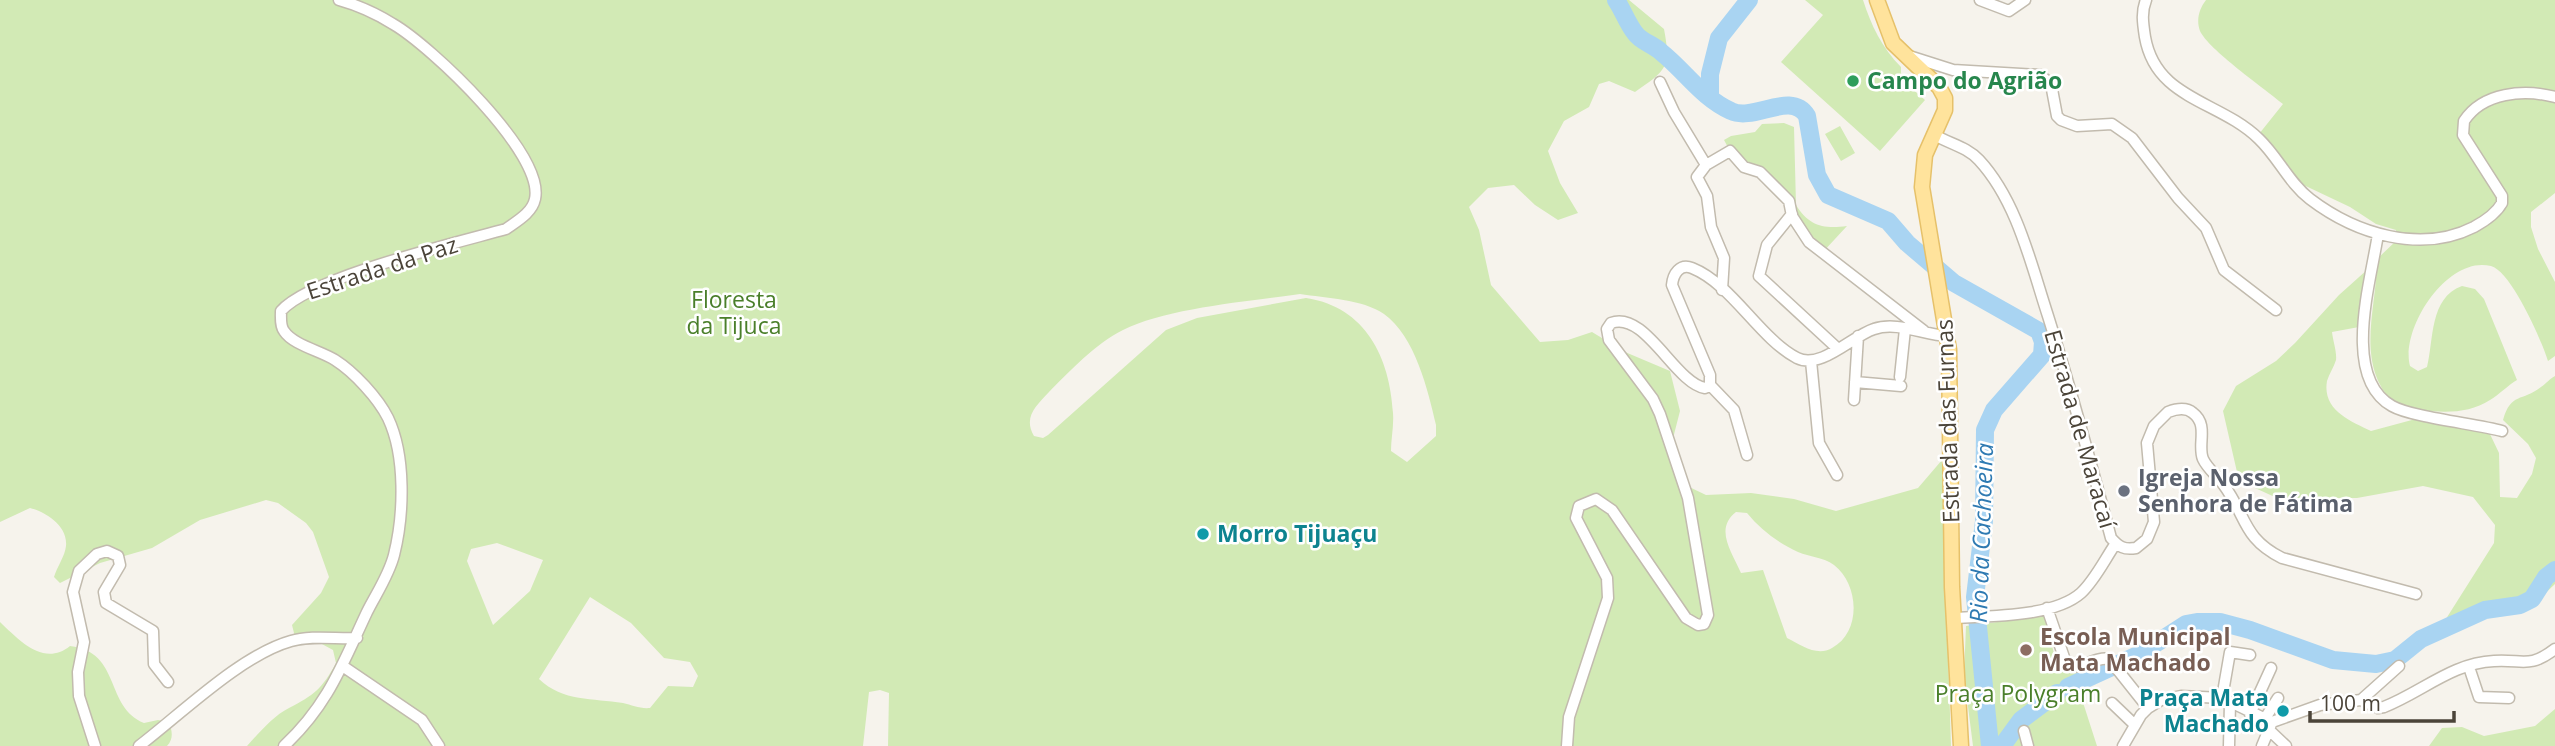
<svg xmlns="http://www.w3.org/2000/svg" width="2555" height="746" viewBox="0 0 2555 746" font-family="'Open Sans',sans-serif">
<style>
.green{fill:#d2eab5;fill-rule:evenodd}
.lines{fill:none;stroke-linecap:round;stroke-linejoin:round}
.river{stroke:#a9d4f2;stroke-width:18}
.minor-casing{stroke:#c2bbae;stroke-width:13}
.major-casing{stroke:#e6c16a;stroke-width:17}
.minor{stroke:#fff;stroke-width:10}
.major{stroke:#ffe39c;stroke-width:14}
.leisure-dot{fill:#2e9e5b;stroke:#fff;stroke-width:2.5}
.worship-dot{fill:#6b7280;stroke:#fff;stroke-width:2.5}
.culture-dot{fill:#0f9aa8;stroke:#fff;stroke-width:2.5}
.education-dot{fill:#8d6e63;stroke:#fff;stroke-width:2.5}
.labels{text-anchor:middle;stroke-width:5;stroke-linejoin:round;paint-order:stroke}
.leisure-label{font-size:23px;font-weight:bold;fill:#27864d;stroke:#fff;text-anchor:start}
.street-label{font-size:23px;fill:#4b4439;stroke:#fff}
.park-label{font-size:23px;fill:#4a7f2a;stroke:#fff}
.worship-label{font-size:23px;font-weight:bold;fill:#5b616d;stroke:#fff;text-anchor:start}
.culture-label{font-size:23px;font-weight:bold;fill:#0d838f;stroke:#fff;text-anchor:start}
.education-label{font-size:23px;font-weight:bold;fill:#785e54;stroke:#fff;text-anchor:start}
.water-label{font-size:24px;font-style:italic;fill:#2e7ab2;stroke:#fff}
</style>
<rect width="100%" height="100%" fill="#f6f3ec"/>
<path class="green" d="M0,0h1629l35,29c7,38 3,41 -29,63l-26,-11 -10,3 -10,23 -25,14 -16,30 12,32 18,30 -20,7 -23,-15 -21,-20 -26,3 -19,19 10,23 12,55 49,57 28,-2 24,-8 33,20 45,19 10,40 -10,39 13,34 23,11 45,-2 43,6 42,12 82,-23 24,-28 9,286h-1063l1,-53 -9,-3 -11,2 -6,54h-616c12,-13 26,-30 42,-38 25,-13 33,-19 47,-45l-3,-13 -13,-7 -25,-6 -3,-12 29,-32 8,-16 -16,-45 -7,-9 -28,-20 -12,-3 -66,20 -48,28 -52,15 -40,20 -6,-6c3,-10 11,-21 12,-31 2,-20 -20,-34 -36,-38l-30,14zM1300,294c26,4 62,5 84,20 31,22 44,76 52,111v11l-29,26 -16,-11c0,-12 3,-25 2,-38 -3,-55 -27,-106 -87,-115l-109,20 -31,12 -118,105 -5,3 -9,-2c-11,-19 2,-30 15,-44 22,-22 46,-48 74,-62 43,-22 127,-29 177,-36zM1736,512l11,1c14,17 31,30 51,39 12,5 25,5 36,13 25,19 28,67 -2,83 -15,9 -31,-3 -45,-10l-24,-68 -22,3c-9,-21 -27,-44 -5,-61zM497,543l46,17 -13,31 -37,34 -26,-64 4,-12zM590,597l41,26 33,35 26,4 8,14 -5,11 -25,-1 -18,22c-10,1 -18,-3 -27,-5 -30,-5 -60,-1 -84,-24z
M1805,0h58c8,25 19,48 38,67v12l24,21 -45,51 -99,-89 42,-47z
M2206,0h349v193l-24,19v15l7,22 17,33v74l-7,5c-6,-20 -37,-90 -57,-95 -44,-11 -91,63 -81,100l8,5 9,-4c7,-27 2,-69 35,-81l13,3 9,10 33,81c-10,6 -17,14 -27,20 -28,18 -65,12 -96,4 -40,-42 -17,-93 -17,-145l20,-19 -1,-10 -20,-6 -26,-17 -57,-27 -34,-46 24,-30c-18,-15 -75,-55 -83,-73 -4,-11 -1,-22 6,-31z
M1784,123l10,4 2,78c13,21 27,24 51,21l-25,27 -30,-43 -62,-59 -6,-11 7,-4 24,-4 7,-8z
M1840,126l15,27 -14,8 -16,-27z
M2368,269l-9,58 -27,5c1,9 5,20 4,28 -2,7 -7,14 -9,21 -5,29 23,40 44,50l52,-14 66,15 10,21 1,44 17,1 15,-24 4,-16 -8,-14 -25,-24c8,-28 19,-18 38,-33 6,-4 8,-8 14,-11v208l-22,21 -100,24 11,-7 50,-79 1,-18 -22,-28 -50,-11 -66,12h-80l-22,-10 -18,-16 -14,-61 13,-25 40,-25 19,-18 44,-48z
M2044,616l12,45 10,11 12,1 31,-9 8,7 -39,16 19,59h-124l-9,-71 2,-49z
M0,622c20,19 44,45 70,24 52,6 34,61 74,77l14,-3 11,2c3,9 5,16 -2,24h-167z
M2555,709v37h-126l13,-18 20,-1 22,9 51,-10z"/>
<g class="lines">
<path class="river" d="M1616,0c7,10 11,23 19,33 6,9 18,11 26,19 24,19 41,46 70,59 23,11 60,-21 76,5l10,59 11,20 60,26 19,22 47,40 85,48 4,11 -1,13 -48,55 -9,20 -1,91 -9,76 15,149
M1710,97v-23l9,-36 30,-38
M2068,687l70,-32 48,-31 11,-2h23l30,8 83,30 43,4 19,-4 26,-21 64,-29 35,-5 12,-6 14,-22 9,-7
M2002,746l19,-26 36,-27"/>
<defs>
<path id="minor" d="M1980,0l29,11 16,-11
M2146,0c-5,12 -3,24 -1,37 11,63 74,63 114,102 19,18 30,44 51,60 46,35 111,55 164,28 11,-6 22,-13 28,-24v-7l-39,-61 1,-14c19,-29 60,-32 91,-24
M1909,56l44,14 87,5 11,9 6,32 4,4 16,6 35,-2 20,14 46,60 28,30 18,42 52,40
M1660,82l14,30 32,53 -9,12 10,19 4,31 13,31 -2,32
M1933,134c16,10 33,12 46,26 38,41 52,104 69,156 23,73 43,147 63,222 8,9 13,12 25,10l11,-9 7,-17 -7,-79 7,-17 14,-14c8,-3 18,-5 25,1 16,12 4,32 10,46 4,9 14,17 20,25 24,32 19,54 59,74l134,36
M1706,165l24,-14 14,16 16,5 29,29 3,15 17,26 115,89
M1792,214l-25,31 -8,31 78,72
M2378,234c-7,47 -37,143 14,172 19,11 84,18 110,25
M1811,361l8,82 18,32
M1900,377l5,-48
M1855,382l46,4
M1710,385l24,25 13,45
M1854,400l4,-64
M2047,608l20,58c15,4 28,-10 42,-7l39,49
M1954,618c36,-2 100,-1 127,-25 14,-13 24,-34 35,-50
M344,667l78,53 17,26
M2469,667l10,30 30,1
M2222,698l8,-46 20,3
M2361,700l17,8 6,-1c38,-15 68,-44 110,-46 29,-2 35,8 61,-12
M2361,700l38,-34
M2112,703l23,22
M2250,714l21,-46
M2264,720l14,-22
M2269,730l17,16
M2024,731l4,15
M95,746l-16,-50 -1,-24 6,-30 -11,-50 6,-21 18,-17 10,-3 11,5 2,9 -16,27 2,11 47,28 1,33 14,18
M139,746c42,-32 102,-91 152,-105 20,-6 45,-2 66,-3
M284,746c44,-41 58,-81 83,-134 9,-18 22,-37 27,-57 10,-40 12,-99 -6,-137 -10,-20 -34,-46 -53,-58 -14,-9 -42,-15 -51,-29 -4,-5 -3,-14 -3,-20 30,-34 175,-68 225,-82 11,-8 26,-16 29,-30 10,-45 -104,-153 -142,-175 -16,-10 -36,-19 -54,-24
M1567,746l2,-29 39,-119 -1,-20 -31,-60 3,-12 17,-7 16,11 74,108 12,7 6,-1 4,-9 -20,-117 -28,-84 -7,-15 -44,-59 -2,-11 4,-6c34,-13 64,60 94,65l5,-3v-10l-38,-90c1,-11 8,-22 20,-17 40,16 67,70 105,90 24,12 55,-22 77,-29 23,-8 50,6 74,7
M2123,746l18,-31 7,-7 13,-8 20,-4 41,2 50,24 48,-17 41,-5
M2229,746l1,-43
M2262,746l10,-24"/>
<path id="major" d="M1877,0l16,43 46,44 6,11v12l-20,45 -3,32 27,163 3,237 9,159"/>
</defs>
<use href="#minor" class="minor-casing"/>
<use href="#major" class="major-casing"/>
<use href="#minor" class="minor"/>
<use href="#major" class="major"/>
</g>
<circle class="leisure-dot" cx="1853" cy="81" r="7"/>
<circle class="worship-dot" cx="2124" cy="491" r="7"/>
<g class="culture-dot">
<circle cx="1203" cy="534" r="7"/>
<circle cx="2283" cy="711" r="7"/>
</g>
<circle class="education-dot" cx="2026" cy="650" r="7"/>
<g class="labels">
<g class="leisure-label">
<text x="1867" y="89">Campo do Agrião</text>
</g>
<g class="street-label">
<text transform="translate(382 268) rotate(-18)" y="8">Estrada da Paz</text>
<text transform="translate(1948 421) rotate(-92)" y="8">Estrada das Furnas</text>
<text transform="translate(2080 429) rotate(74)" y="8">Estrada de Maracaí</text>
</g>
<g class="park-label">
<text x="734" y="308">Floresta<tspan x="734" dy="26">da Tijuca</tspan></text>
<text x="2018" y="702">Praça Polygram</text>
</g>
<g class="worship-label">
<text x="2138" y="486">Igreja Nossa<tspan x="2138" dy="26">Senhora de Fátima</tspan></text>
</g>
<g class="culture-label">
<text x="1217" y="542">Morro Tijuaçu</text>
<text x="2269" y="706" text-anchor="end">Praça Mata<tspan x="2269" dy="26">Machado</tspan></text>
</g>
<g class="education-label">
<text x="2040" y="645">Escola Municipal<tspan x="2040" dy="26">Mata Machado</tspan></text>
</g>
<g class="water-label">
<text transform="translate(1982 533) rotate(-88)" y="8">Rio da Cachoeira</text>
</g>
</g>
<path d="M2310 711v10h144v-10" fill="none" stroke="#4b4439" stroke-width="3.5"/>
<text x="2320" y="711" font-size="21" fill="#4b4439" stroke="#ffffff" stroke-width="5" paint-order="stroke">100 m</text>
</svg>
